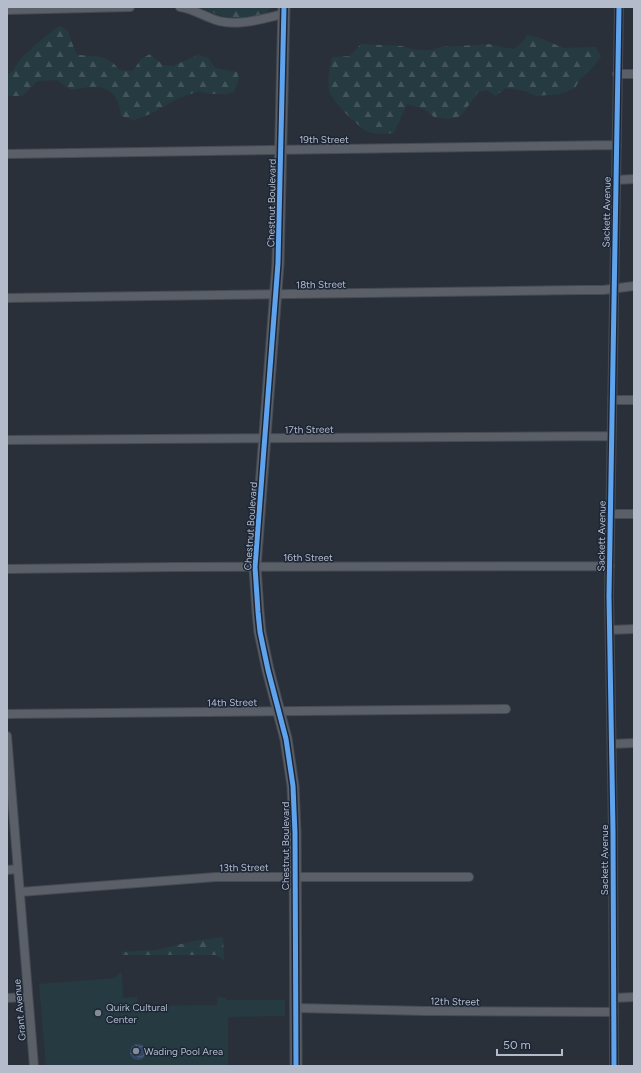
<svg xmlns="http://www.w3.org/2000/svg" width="641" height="1073" viewBox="0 0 641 1073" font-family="Figtree,sans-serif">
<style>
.forest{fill:url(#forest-firs)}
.park{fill:#263b41}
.water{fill:url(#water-waves)}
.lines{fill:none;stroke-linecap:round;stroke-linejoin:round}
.street-casing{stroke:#464b52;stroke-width:10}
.secondary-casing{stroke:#464b52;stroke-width:13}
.street{stroke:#5a5f68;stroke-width:8}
.secondary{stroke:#595e66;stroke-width:11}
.cycleway-casing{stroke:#1c2636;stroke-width:8}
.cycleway{stroke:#60a3ed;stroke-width:5}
.poi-dot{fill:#848b98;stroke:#1c2636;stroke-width:1.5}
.labels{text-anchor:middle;stroke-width:3;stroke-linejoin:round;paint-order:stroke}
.street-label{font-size:10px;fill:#b4bccb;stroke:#1c2636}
.poi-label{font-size:10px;fill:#b4bccb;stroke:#1c2636;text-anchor:start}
</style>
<defs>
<pattern id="forest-firs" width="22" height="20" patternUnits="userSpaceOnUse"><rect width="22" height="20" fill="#263b41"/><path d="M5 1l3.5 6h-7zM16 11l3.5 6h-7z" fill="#43555b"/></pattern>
<pattern id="water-waves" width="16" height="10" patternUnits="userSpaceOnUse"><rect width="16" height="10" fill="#344765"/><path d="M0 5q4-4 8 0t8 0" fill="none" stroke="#4f607a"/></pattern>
</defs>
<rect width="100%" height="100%" fill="#2a303a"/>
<path class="forest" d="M200,7h71c-7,12 -28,13 -41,11 -10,-2 -20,-7 -30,-11z
M60,26l8,5 8,23c11,3 24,0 34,7 4,2 7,6 9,9l14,1 8,-12 9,-5 13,11 10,1 25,-11 10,3 7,10 22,4 2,7 -5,13 -8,2h-15l-12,-3 -20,7 -29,16 -16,6 -13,-4c-1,-5 -1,-11 -4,-16 -10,-19 -29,-13 -46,-10l-14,-10 -19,1 -16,15h-14l-1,-21c6,-2 8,-9 12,-14 10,-11 29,-28 41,-35z
M527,35l10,2 27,11 32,-1 5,10 -9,11 -12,11 -5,9 -15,6 -24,2 -11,-5 -19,-3 -11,8 -8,-6 -9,2 -17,24 -12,3 -15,-2 -10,-8 -17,-5 -13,29c-9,1 -19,2 -27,-2 -11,-6 -35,-30 -38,-41 -2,-11 1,-22 3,-33l18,-1 11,-12 41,2 9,3 12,1h9l9,-3 48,-3 24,5 9,-6z
M223,937l1,23 -8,-5h-94v-3l34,-2 38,-9z"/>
<path class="park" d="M120,972l2,2 1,24 14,-1v9l80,-1v-8l9,1v2h59v16l-57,1v49h-182l-7,-82 76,-6z"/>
<path class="water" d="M130 1052a8 8 0 1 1 16 0a8 8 0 1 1-16 0Z"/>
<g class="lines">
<defs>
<path id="street" d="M180,7c14,2 25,10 39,14 21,5 43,-2 64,-7
M7,10l123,-3
M617,74h17
M7,154l610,-9
M616,180l18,-1
M7,298l574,-8h22l31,-4
M612,400h22
M7,440l604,-4
M610,514h24
M7,569l167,-2 436,-1
M610,630l24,-1
M7,714l499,-5
M7,736l27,330
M612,744l22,-1
M7,870l11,-1
M20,892l196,-15h253
M7,998l21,-1
M614,998l20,-1
M296,1008l129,3 189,1
M614,1066l-1,-235 -4,-235 10,-589"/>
<path id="secondary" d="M284,7l-6,256 -23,304 3,45 2,20 8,38 18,69 7,47 2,47 1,233"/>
</defs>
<use href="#street" class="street-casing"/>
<use href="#secondary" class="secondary-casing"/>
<use href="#street" class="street"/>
<use href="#secondary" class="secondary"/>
<defs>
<path id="cycleway" d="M284,7l-6,256 -23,304 3,45 2,20 8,38 18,69 7,47 2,47 1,233
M614,1066l-1,-235 -4,-235 10,-589"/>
</defs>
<use href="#cycleway" class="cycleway-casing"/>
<use href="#cycleway" class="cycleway"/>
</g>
<g class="poi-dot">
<circle cx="98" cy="1013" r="4"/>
<circle cx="136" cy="1051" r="4"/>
</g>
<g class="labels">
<g class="street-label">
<text x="324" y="143">19th Street</text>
<text transform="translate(271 203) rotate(-89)" y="4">Chestnut Boulevard</text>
<text transform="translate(606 212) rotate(-89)" y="4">Sackett Avenue</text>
<text transform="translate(321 284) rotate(-1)" y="4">18th Street</text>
<text transform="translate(309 429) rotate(-1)" y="4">17th Street</text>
<text transform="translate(250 526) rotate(-86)" y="4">Chestnut Boulevard</text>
<text transform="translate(601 536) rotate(-89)" y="4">Sackett Avenue</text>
<text x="308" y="561">16th Street</text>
<text transform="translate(232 702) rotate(-1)" y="4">14th Street</text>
<text transform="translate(285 846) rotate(-90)" y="4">Chestnut Boulevard</text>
<text transform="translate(604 860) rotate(-90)" y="4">Sackett Avenue</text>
<text transform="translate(244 867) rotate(-1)" y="4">13th Street</text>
<text transform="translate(455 1001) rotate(1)" y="4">12th Street</text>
<text transform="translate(19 1010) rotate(-95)" y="4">Grant Avenue</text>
</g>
<g class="poi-label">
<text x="106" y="1011">Quirk Cultural<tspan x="106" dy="12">Center</tspan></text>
<text x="144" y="1055">Wading Pool Area</text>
</g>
</g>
<rect width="641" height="1073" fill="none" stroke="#b4bccb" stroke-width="16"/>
<path d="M497 1049v6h65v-6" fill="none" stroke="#b4bccb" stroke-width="2"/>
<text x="503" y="1049" font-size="12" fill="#b4bccb" stroke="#1c2636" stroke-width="3" paint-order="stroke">50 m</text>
</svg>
